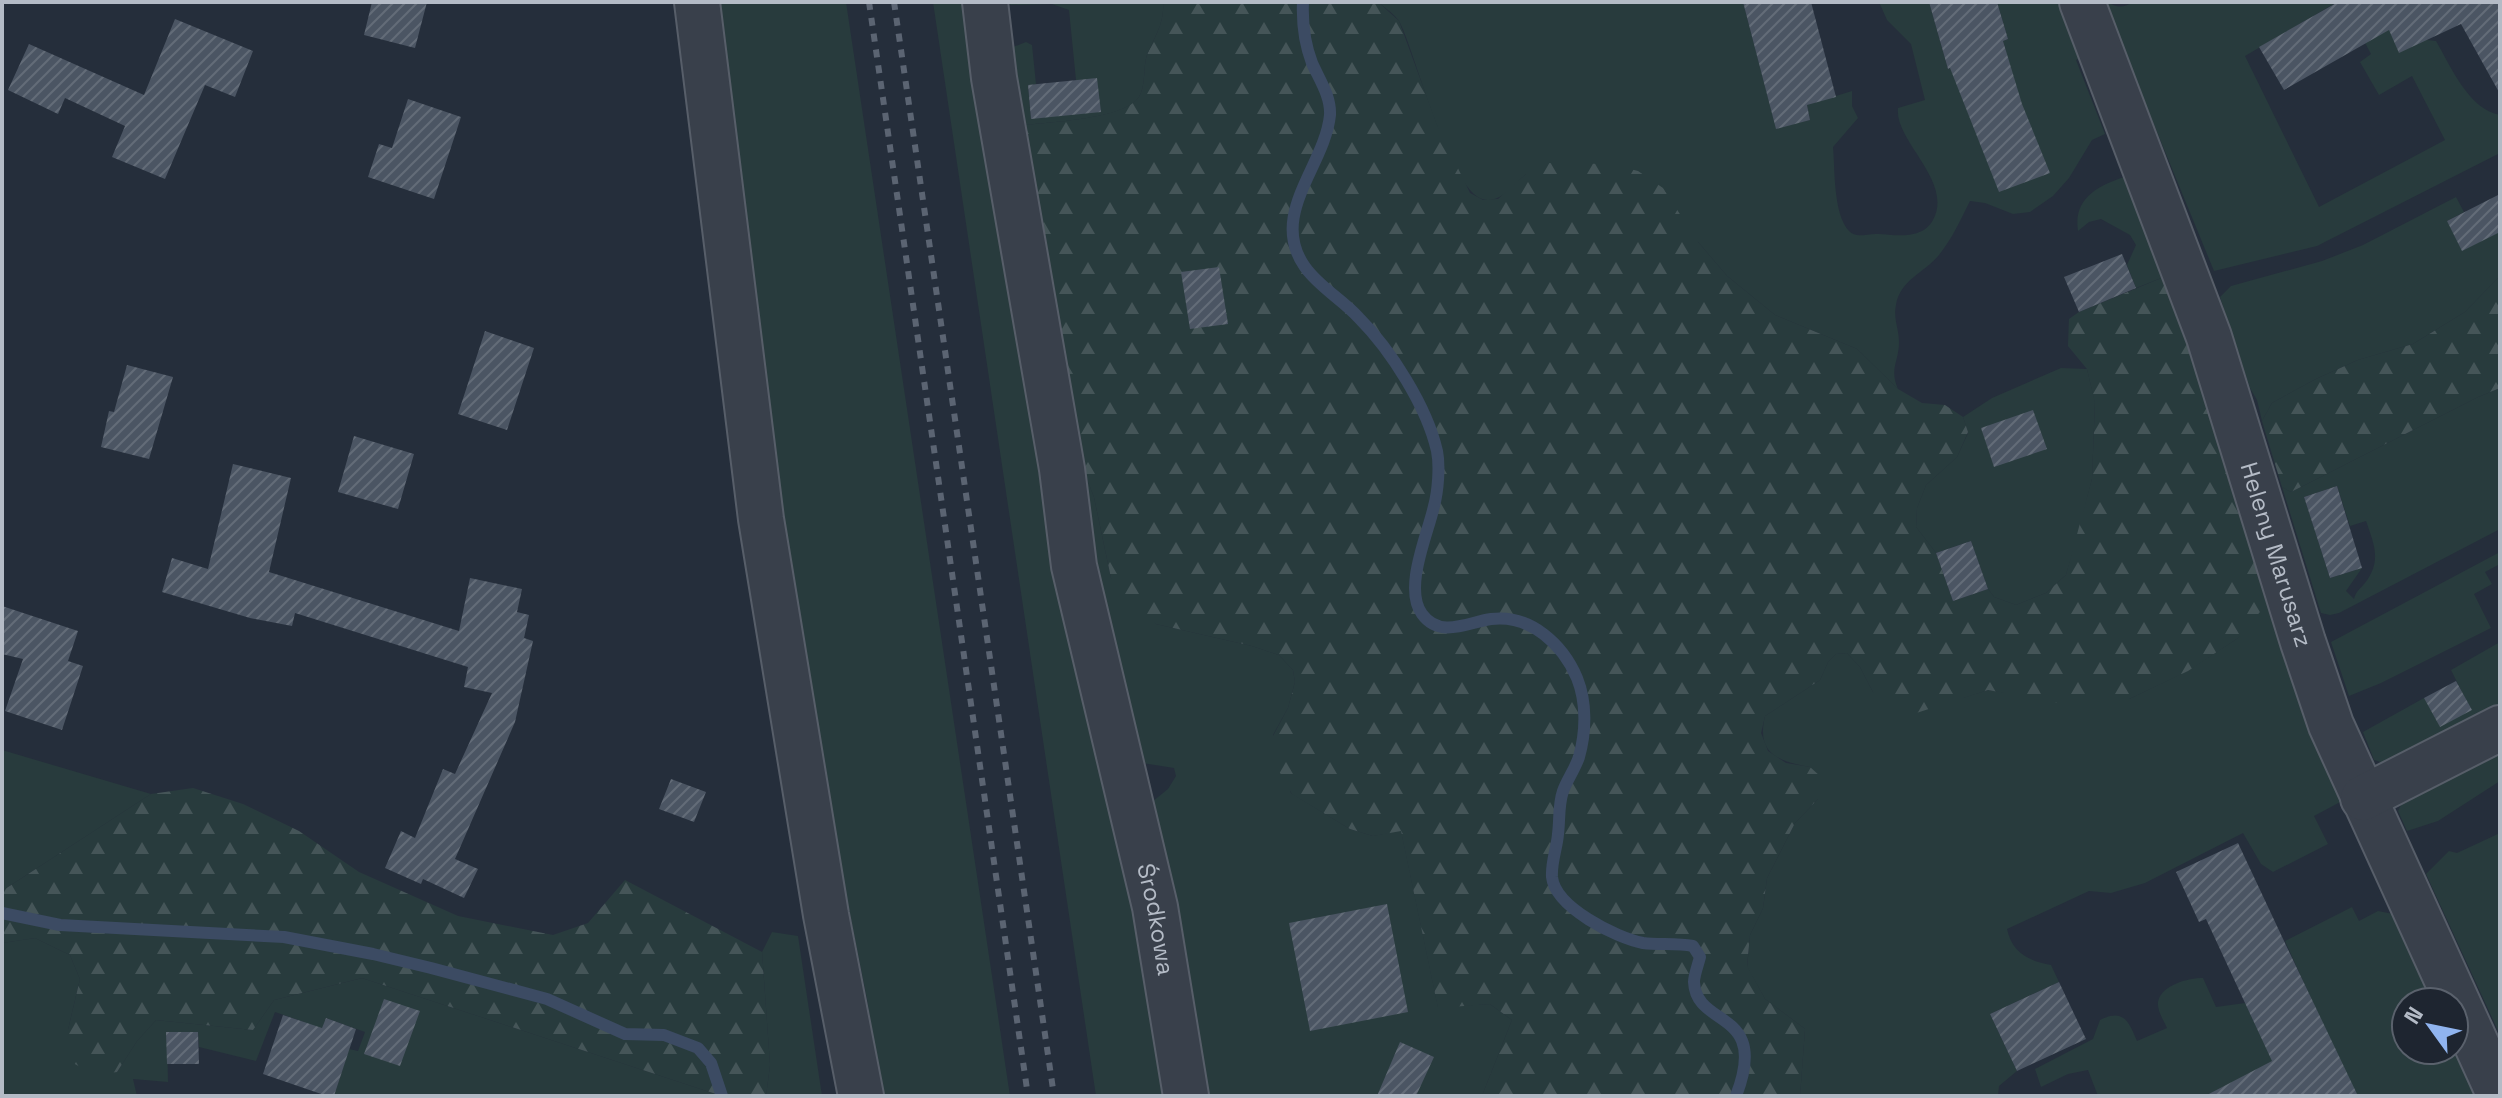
<svg xmlns="http://www.w3.org/2000/svg" width="2502" height="1098" viewBox="0 0 2502 1098" font-family="'Space Grotesk',sans-serif">
<style>
.green{fill:#283b3d;fill-rule:evenodd}
.forest{fill:url(#forest-firs)}
.lines{fill:none;stroke-linecap:round;stroke-linejoin:round}
.stream{stroke:#3c4b63;stroke-width:12}
.building{fill:url(#building-hatch)}
.minor-casing{stroke:#575e69;stroke-width:48}
.minor{stroke:#39404b;stroke-width:44}
.rail{stroke:#5b6472;stroke-width:6;stroke-dasharray:8 8;stroke-linecap:butt}
.labels{text-anchor:middle;stroke-width:7;stroke-linejoin:round;paint-order:stroke}
.street-label{font-size:24px;fill:#b4bbc6;stroke:#1e2530}
</style>
<defs>
<pattern id="forest-firs" width="22" height="20" patternUnits="userSpaceOnUse" patternTransform="scale(2)"><rect width="22" height="20" fill="#283b3d"/><path d="M5 1l3.5 6h-7zM16 11l3.5 6h-7z" fill="#455558"/></pattern>
<pattern id="building-hatch" width="6" height="6" patternUnits="userSpaceOnUse" patternTransform="scale(2)"><rect width="6" height="6" fill="#4b5563"/><path d="M-1 1l2-2M0 6l6-6M5 7l2-2" fill="none" stroke="#636c78"/></pattern>
</defs>
<rect width="100%" height="100%" fill="#252e3b"/>
<path class="green" d="M720,2h126l164,1094h-128l-15,-97 -31,-153 -59,-367z
M933,2h39l200,1094h-76z
M1005,2h158c2,20 -8,34 -16,53 -4,12 -1,31 -8,42 -14,22 -88,25 -114,28l-5,19 -12,-95 18,-7 6,3 4,39 -8,2 3,33 45,-39 -7,-70 -17,-6 -41,1z
M1378,2h365l33,126 34,-8 -3,-15 45,-14v15l6,12 -25,29c2,21 0,67 16,84 7,8 19,2 29,3 18,1 44,6 55,-14 21,-39 -39,-79 -35,-112l27,-8 -14,-56 -24,-24 -8,-18h50l19,67 58,-18 -3,-10 5,-2 -11,-37h64l19,56 -4,2 29,74 -13,6 -23,38 -16,18 -23,16 -17,2 -28,-11 -15,-2c-9,18 -18,38 -31,54 -15,18 -39,25 -43,50 -3,13 3,24 3,37 0,20 -10,26 -1,47l-41,-40 -82,-34 -48,-39 -29,-34 -172,-68c-11,10 -24,27 -39,26 -36,-1 -71,-146 -87,-177 -4,-8 -15,-15 -22,-21z
M2106,2c11,5 16,7 27,0h204l-92,54 74,151 126,-67 -33,-64 -33,19 -19,-33 11,-8 -28,-52 84,38 9,1c14,24 33,69 64,74v38l-183,93 -103,25 -98,-239z
M2124,177l40,100 -28,11 -9,-23 9,-20 -6,-10 -29,-16 -12,3 -11,9c-5,-33 20,-45 46,-54z
M2456,197l8,15 -17,9 53,11v44l-35,36 -52,32 -55,16 -42,19 -44,24 -10,18 -5,-21 -7,-12 -30,-91 11,-11 91,-25 41,-16z
M2061,368l26,1 8,33 -3,77 -15,59 -11,37 -20,18 -30,12 -22,-8 -6,-8 -17,-48 -35,12 -20,-26 1,-19 9,-23 31,-28 11,-24 -5,-16 29,-19z
M2500,388v141l-161,84 -9,2 -9,-2 -39,-126 9,5 187,-95zM2337,486l13,40 16,-5c8,23 16,40 -1,62 -5,6 -9,8 -11,16l-8,-8 16,-23 -32,10 -26,-81z
M1074,445l20,52 17,81 45,46 96,22 27,9 14,15 2,12 -7,26 -15,27 18,58 59,36 23,7 28,-6 37,177 52,-3 22,16 -30,76h-279l-56,-290 21,-17 8,-13 -2,-8 -38,-6 -40,-151z
M2500,552v12l-15,8 7,12 -18,10 17,34 -110,55 -32,13 -18,-54z
M2268,589l76,211 -30,16 14,28 -55,28 -12,-8 -18,-31 -98,50 -34,10 -22,-2 -82,38c5,24 22,32 44,36l8,17 -69,32 27,57 -18,15 -1,10h-198l5,-67 -40,-30 -18,-32 3,-32 13,-27 4,-30 28,-55 23,-24 -8,-32c-32,-6 -54,-13 -45,-51l55,-36 8,-18 8,-8 11,-1 13,14 13,25 89,6 26,-8 34,5 107,4 58,-28 51,-33z
M2500,642v71l-113,51 -13,-4 -11,-28 61,-34 47,12 -20,-40z
M2500,743v38l-62,40 -31,10 -9,-20 5,-10z
M2,750l149,44 -149,97z
M2500,833v202l-74,-161 23,-23 8,2z
M2352,907l7,14 19,-10 20,4 39,87h-31v48h48v-12l27,58h-383l-10,-26 -20,4 -27,13 -6,-18 58,-30 7,-19c24,-12 29,2 37,21l30,-13c-3,-7 -10,-17 -9,-26 3,-17 30,-24 45,-24l13,29 29,-4 13,27 56,-25 -29,-64z
M772,932l26,4 24,160h-56l4,-31 -8,-113z
M35,938l35,17 10,24 -12,51 49,42 20,-31 19,-21 97,10 21,-30 88,-22 360,118h-388l15,-47 9,2 7,-19 -39,-14 -7,19 -15,-15 -29,-10 -19,49 -57,-14 -1,-15h-31l1,50 -35,-3 4,17h-135v-153z"/>
<path class="forest" d="M1163,2h215l21,19 38,104 33,68 13,7 15,-1 28,-25 21,-11 63,1 28,7 25,17 35,54 29,34 48,39 82,34 41,40 24,14 23,2 18,12 5,15 -11,25 -31,28 -9,23 -1,19 20,26 17,48 35,-12 6,8 22,8 30,-12 20,-18 26,-96 3,-76 -8,-34 -19,-23 1,-27 10,-7 85,-35 31,72 73,240 -3,17 -27,32 -50,33 -59,28 -71,4 -70,-13 -81,26 -34,-24 -13,-25 -13,-14 -11,1 -8,8 -8,18 -55,36 -4,17 7,18 18,12 24,4 11,10 -3,22 -23,24 -28,55 -4,30 -13,27 -3,31 18,33 40,30 -5,67h-318l30,-76 -22,-16 -52,4 -37,-177 -28,5 -23,-7 -58,-35 -17,-30 -2,-28 15,-28 7,-26 -2,-12 -14,-15 -27,-9 -96,-22 -29,-21 -16,-25 -17,-81 -20,-52 -54,-301 5,-19c26,-3 99,-6 114,-28 7,-11 4,-30 8,-42 8,-19 18,-33 16,-53z
M2500,276v112l-22,9 -187,95 -9,-5 -20,-66 10,-18 44,-24 42,-19 55,-16 52,-32z
M193,788l50,16 56,27 60,41 99,44 95,19 35,-12 37,-43 137,72 8,113 -4,31h-44l-360,-118 -88,22 -21,30 -97,-10 -19,21 -20,31 -22,3 -22,-12 -5,-33 12,-51 -10,-24 -35,-17 -33,5v-52l149,-97z"/>
<g class="lines">
<path class="stream" d="M1303,2c-1,22 1,40 9,61 7,16 19,33 18,52 -5,51 -62,100 -25,152 14,20 38,33 54,51 32,32 68,89 78,133 3,15 1,40 -3,55 -6,28 -31,82 -12,108 18,25 47,8 69,5 40,-5 72,26 86,59 10,25 9,54 2,79 -4,12 -12,23 -16,34 -5,15 -3,28 -5,43 -1,14 -7,28 -6,43 3,30 64,61 91,66 16,2 33,0 50,3l7,11c-2,8 -6,18 -6,25 2,47 76,26 42,114
M2,913l58,12 224,12 89,17 58,14 116,31 78,35 39,1 34,13 13,15 11,33"/>
</g>
<path class="building" d="M372,2h55l-12,46 -51,-13z
M1743,2h68l25,95 -29,8 3,15 -34,9z
M1929,2h68l11,37 -5,2 19,63 28,69 -51,19 -49,-124 -2,1z
M2338,2h162v92l-39,-70 -62,29 -10,-23 -105,60 -25,-43z
M175,19l78,32 -18,46 -30,-12 -40,94 -53,-22 13,-31 -60,-28 -7,16 -50,-24 21,-46 115,51z
M1097,78l4,34 -70,7 -3,-34z
M408,99l53,18 -27,82 -66,-22 11,-33 13,4z
M2500,194v38l-38,19 -15,-30z
M2122,254l14,34 -57,24 -15,-35z
M1219,267l9,57 -38,5 -9,-57z
M485,331l49,17 -27,82 -49,-16z
M127,365l46,12 -24,82 -48,-12 8,-36 5,1z
M2033,410l14,39 -53,18 -13,-39z
M354,436l60,18 -16,55 -60,-17z
M233,464l58,14 -22,94 190,59 11,-53 52,11 -5,23 12,3 -5,23 9,3 -18,81 -60,137 23,10 -14,29 -41,-19 -2,5 -36,-16 16,-37 14,7 28,-69 12,5 37,-81 -28,-6 4,-20 -173,-54 -3,13 -42,-8 -88,-26 10,-34 36,11z
M2337,486l25,82 -32,10 -26,-81z
M1971,541l17,48 -35,12 -17,-48z
M2,606l76,25 -10,30 15,5 -21,64 -57,-19 18,-52 -21,-5z
M2456,681l16,29 -32,17 -16,-29z
M671,779l35,13 -12,30 -35,-13z
M2238,843l46,98 74,155h-153l67,-35 -66,-142 -7,3 -23,-50z
M1387,904l21,108 -98,19 -21,-108z
M2059,982l27,57 -69,32 -27,-57z
M384,999l36,12 -20,55 -36,-12z
M283,1015l39,13 4,-10 30,11 -22,67h-7l-64,-22z
M166,1032h32l1,32h-32z
M1400,1042l34,15 -18,39h-39z"/>
<g class="lines">
<defs>
<g id="minor">
<path d="M697,2l64,517 65,396 35,181"/>
<path id="s1" d="M985,2l9,76 68,391 12,97 81,341 31,189"/>
<path id="s2" d="M2082,2l127,335 94,305 28,83 169,371"/>
<path d="M2363,798l137,-70"/>
</g>
</defs>
<use href="#minor" class="minor-casing"/>
<use href="#minor" class="minor"/>
<path class="rail" d="M869,2l159,1094
M894,2l160,1094"/>
</g>
<g class="labels">
<g class="street-label">
<text dy="8" stroke="none"><textPath href="#s2" startOffset="586">Heleny Marusarz</textPath></text>
<text dy="8" stroke="none"><textPath href="#s1" startOffset="934">Środkowa</textPath></text>
</g>
</g>
<rect width="2502" height="1098" fill="none" stroke="#b4bbc6" stroke-width="8"/>
<g transform="translate(2430 1026) rotate(303)"><circle r="38" fill="#1e2530" stroke="#5a616c" stroke-width="2"/>
<path d="M0-6L14 30L0 20L-14 30Z" fill="#90b4ef"/>
<text y="-12" font-size="22" font-weight="bold" text-anchor="middle" fill="#b4bbc6">N</text>
</g>
</svg>
